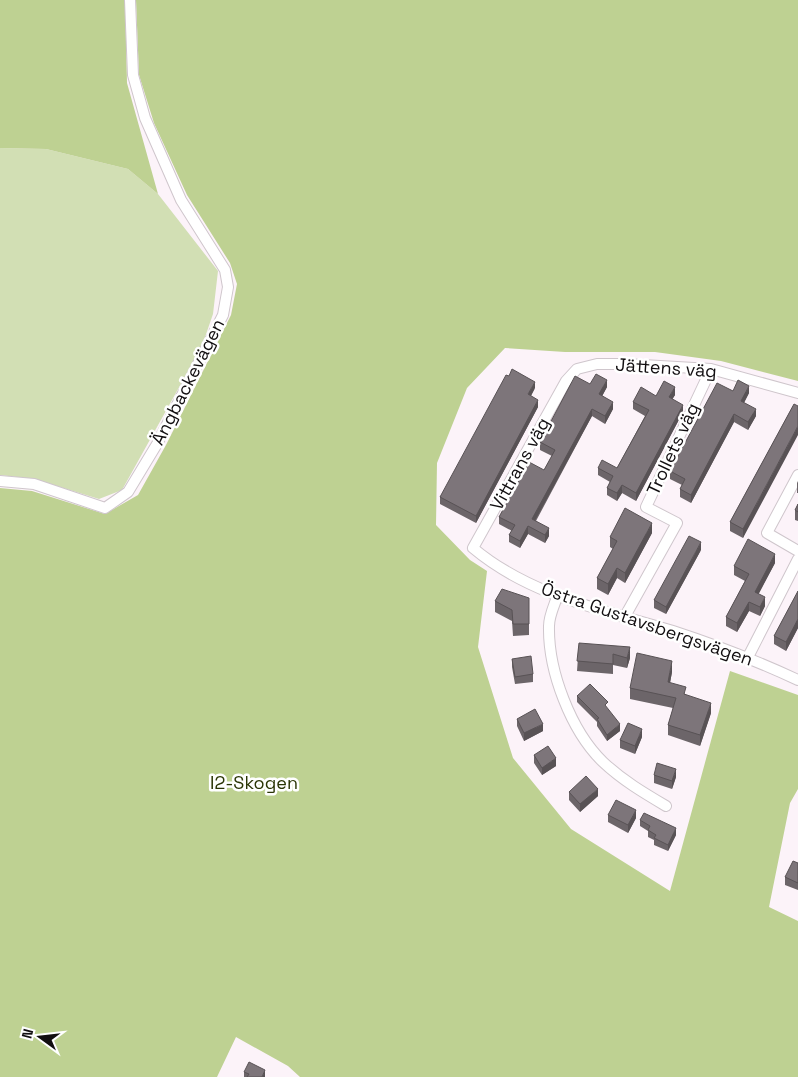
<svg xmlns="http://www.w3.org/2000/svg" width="798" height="1077" viewBox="0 0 798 1077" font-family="'Space Grotesk',sans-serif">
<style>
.green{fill:#d2dfb4}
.forest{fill:#bed192}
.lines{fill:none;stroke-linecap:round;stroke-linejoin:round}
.minor-casing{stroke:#cfc6cc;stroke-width:12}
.minor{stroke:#fff;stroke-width:10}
.wall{fill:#6c6569}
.shaded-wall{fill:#585255}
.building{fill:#7d757a;stroke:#585255}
.labels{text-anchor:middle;stroke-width:5;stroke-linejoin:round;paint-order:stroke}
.street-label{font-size:18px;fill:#110e10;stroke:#fff}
.park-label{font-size:18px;fill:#2a3505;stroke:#fff}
</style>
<rect width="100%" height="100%" fill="#fcf3f9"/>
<path class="green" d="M0,148l46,1 82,20 30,25 60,77 -5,43 -11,32 -80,144 -23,9 -65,-20 -34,-4z"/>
<path class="forest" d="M0,0h125l2,83 31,111 -30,-25 -82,-20 -46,-1z
M136,0h662v381l-77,-20 -66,-9h-90l-60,-4 -38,40 -30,75 -1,62 34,35 17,11 -9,76 35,111 58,71 99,62 60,-220 68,24v94l-8,14 -21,104 29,14v156h-498l-12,-11 -52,-29 -19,40h-217v-589l32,3 73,23 33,-19 28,-50 65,-130 6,-31 -7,-21 -43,-68 -33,-72 -15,-48z"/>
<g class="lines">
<defs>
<path id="minor" d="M798,393l-87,-24 -85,-5h-29l-20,5 -11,12 -93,167c57,48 131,62 200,83 43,14 84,30 125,49
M798,475l-31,58 31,18
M0,481l34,3 71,24 23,-16 29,-48 66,-129 5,-28 -3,-17 -44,-70 -36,-82 -12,-43 -3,-75
M557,597c-3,9 -8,19 -8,29 -1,45 22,105 54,136 19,18 41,31 63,44
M624,618l53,-95 -31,-16 65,-138
M748,657l50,-98"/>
</defs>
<use href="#minor" class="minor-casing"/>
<use href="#minor" class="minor"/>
</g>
<path class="wall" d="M590,384l17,3 -5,9 11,13 -8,15 -13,-8 -56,105 13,15 -4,7 -17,-9 -8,14 -11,-6v-7l3,-4 -13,-7v-7l45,-47 8,-14 -12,-6v-8z
M535,388l-4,8 7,11 -62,116 -36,-19v-7z
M733,391l16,2 -5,10 12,13 -8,14 -14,-8 -43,81 -11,-6v-8l2,-4 -12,-6v-8z
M675,395l-3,4 11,13 -47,89 -14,-8 -5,8 -10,-6v-7l3,-6 -12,-7v-7h19l28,-52 -12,-7v-7l23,-6z
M794,404l-51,134 -13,-7v-9z
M798,481v12h-1v-10z
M798,504v17l-3,-1v-10z
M652,533l-27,50 -8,-5 -9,17 -11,-6v-11l16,-29 -3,-2v-10z
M701,550l-35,64 -12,-6v-8z
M775,563l-17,31 7,12 -5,10 -11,-5 -12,21 -11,-6v-9l19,-36 -11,-6v-9z
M798,591v37l-12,23 -12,-7v-8z
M529,598v37l-16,1 -1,-15 -17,-9v-11z
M579,643l51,15 -3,10 -14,-3v9l-36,-3z
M512,659l21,15v8l-18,2 -3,-17z
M672,672l-2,11 41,30 -11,33 -32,-11v-10l5,-17 -43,-9v-11z
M577,696l43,35 -13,10 -10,-15v-4l-20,-20z
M517,719l26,12 -19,10 -7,-15z
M642,737l-7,17 -15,-6v-8z
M534,755l22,11 -14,9 -8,-12z
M654,775l22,2 -4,12 -18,-6z
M569,792l29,4 -18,16 -11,-12z
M608,815l28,3 -8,15 -20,-11z
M640,820l36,15 -8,16 -14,-6v-5l-6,-3v-6l-8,-5z
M798,863v27l-13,-5v-8z
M244,1072l21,5h-21z"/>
<path class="shaded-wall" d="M607,380v7l-8,15v-8z
M535,382v6l-7,13v-7z
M749,386v7l-8,15v-7z
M675,387v8l-6,10v-8z
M538,400v7l-62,116v-7z
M613,402v7l-8,15v-8z
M683,405v7l-47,89v-8z
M592,409v7l-60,110v-7z
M756,409v7l-8,14v-8z
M734,414v8l-43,81v-8z
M798,426v9l-55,103v-9z
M622,485v8l-5,8v-8z
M652,523v10l-27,50v-10z
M528,526v8l-8,14v-7z
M549,528v8l-4,7v-8z
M701,542v8l-35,64v-7z
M775,554v9l-20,38v-9z
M617,568v10l-9,17v-11z
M765,597v9l-5,10v-9z
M749,602v9l-12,21v-9z
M798,619v9l-12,23v-9z
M630,647v11l-3,10v-10z
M672,661v11l-4,21v-11z
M711,703v10l-11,33v-11z
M543,724v7l-19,10v-8z
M620,724v7l-13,10v-6z
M642,729v8l-7,17v-8z
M556,758v8l-14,9v-7z
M676,769v8l-4,12v-8z
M598,789v7l-18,16v-8z
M636,810v8l-8,15v-8z
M676,828v7l-8,16v-6z
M265,1070v7h-3z"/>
<path class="building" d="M512,369l23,13 -7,12 10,6 -62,116 -36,-19 66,-122 3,1z
M596,374l11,6 -8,14 14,8 -8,14 -13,-7 -60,110 17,9 -4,7 -17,-9 -8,15 -11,-6 6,-10 -16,-8 30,-55 15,8 11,-20 -15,-8 35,-66 15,8z
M738,380l11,6 -8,15 15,8 -8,13 -14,-8 -43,81 -11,-6 5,-10 -15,-8 47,-88 16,8z
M664,381l11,6 -6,10 14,8 -47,88 -14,-8 -5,8 -10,-5 6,-12 -15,-8 4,-8 15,8 32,-58 -16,-8 8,-15 15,9z
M794,404l4,2v20l-55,103 -13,-7z
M798,504v8l-3,-2z
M625,508l27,15 -27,50 -8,-5 -9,16 -11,-6 20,-37 -7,-4z
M689,536l12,6 -35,65 -12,-7z
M748,539l27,15 -20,38 10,5 -5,10 -11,-5 -12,21 -11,-6 23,-43 -15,-8z
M502,589l27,9v26h-16l-1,-14 -17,-9z
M798,591v28l-12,23 -12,-6z
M579,643l51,4 -3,11 -14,-4v10l-36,-3z
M637,653l35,8 -4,21 18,5 -2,7 27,9 -11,32 -32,-10 8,-27 -46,-10z
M531,656l2,18 -18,3 -3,-18z
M590,684l18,18 -3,3 15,19 -13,11 -10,-16 2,-1 -22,-22z
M535,709l8,15 -19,9 -7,-14z
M628,723l14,6 -7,17 -15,-6z
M548,746l8,12 -14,10 -8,-13z
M657,763l19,6 -4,12 -18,-6z
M586,776l12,13 -18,15 -11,-12z
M616,800l20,10 -8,15 -20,-10z
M644,813l32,15 -8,17 -14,-7 2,-3 -8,-5 2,-4 -10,-6z
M793,861l5,2v20l-13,-6z
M249,1062l16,8 -3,7h-15l2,-3 -5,-2z"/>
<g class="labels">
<g class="street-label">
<text transform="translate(666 368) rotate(4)" y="6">Jättens väg</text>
<text transform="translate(188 382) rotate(-63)" y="6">Ängbackevägen</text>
<text transform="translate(673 449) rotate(-65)" y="6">Trollets väg</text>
<text transform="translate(520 464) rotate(-61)" y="6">Vittrans väg</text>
<text transform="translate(647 624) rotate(19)" y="6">Östra Gustavsbergsvägen</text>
</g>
<g class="park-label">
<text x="254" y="789">I2-Skogen</text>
</g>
</g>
<g transform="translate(40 1037) rotate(285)" stroke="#ffffff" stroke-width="4" paint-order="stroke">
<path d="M0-4L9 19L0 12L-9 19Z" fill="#110e10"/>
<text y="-8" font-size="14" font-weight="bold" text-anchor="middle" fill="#110e10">N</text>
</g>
</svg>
